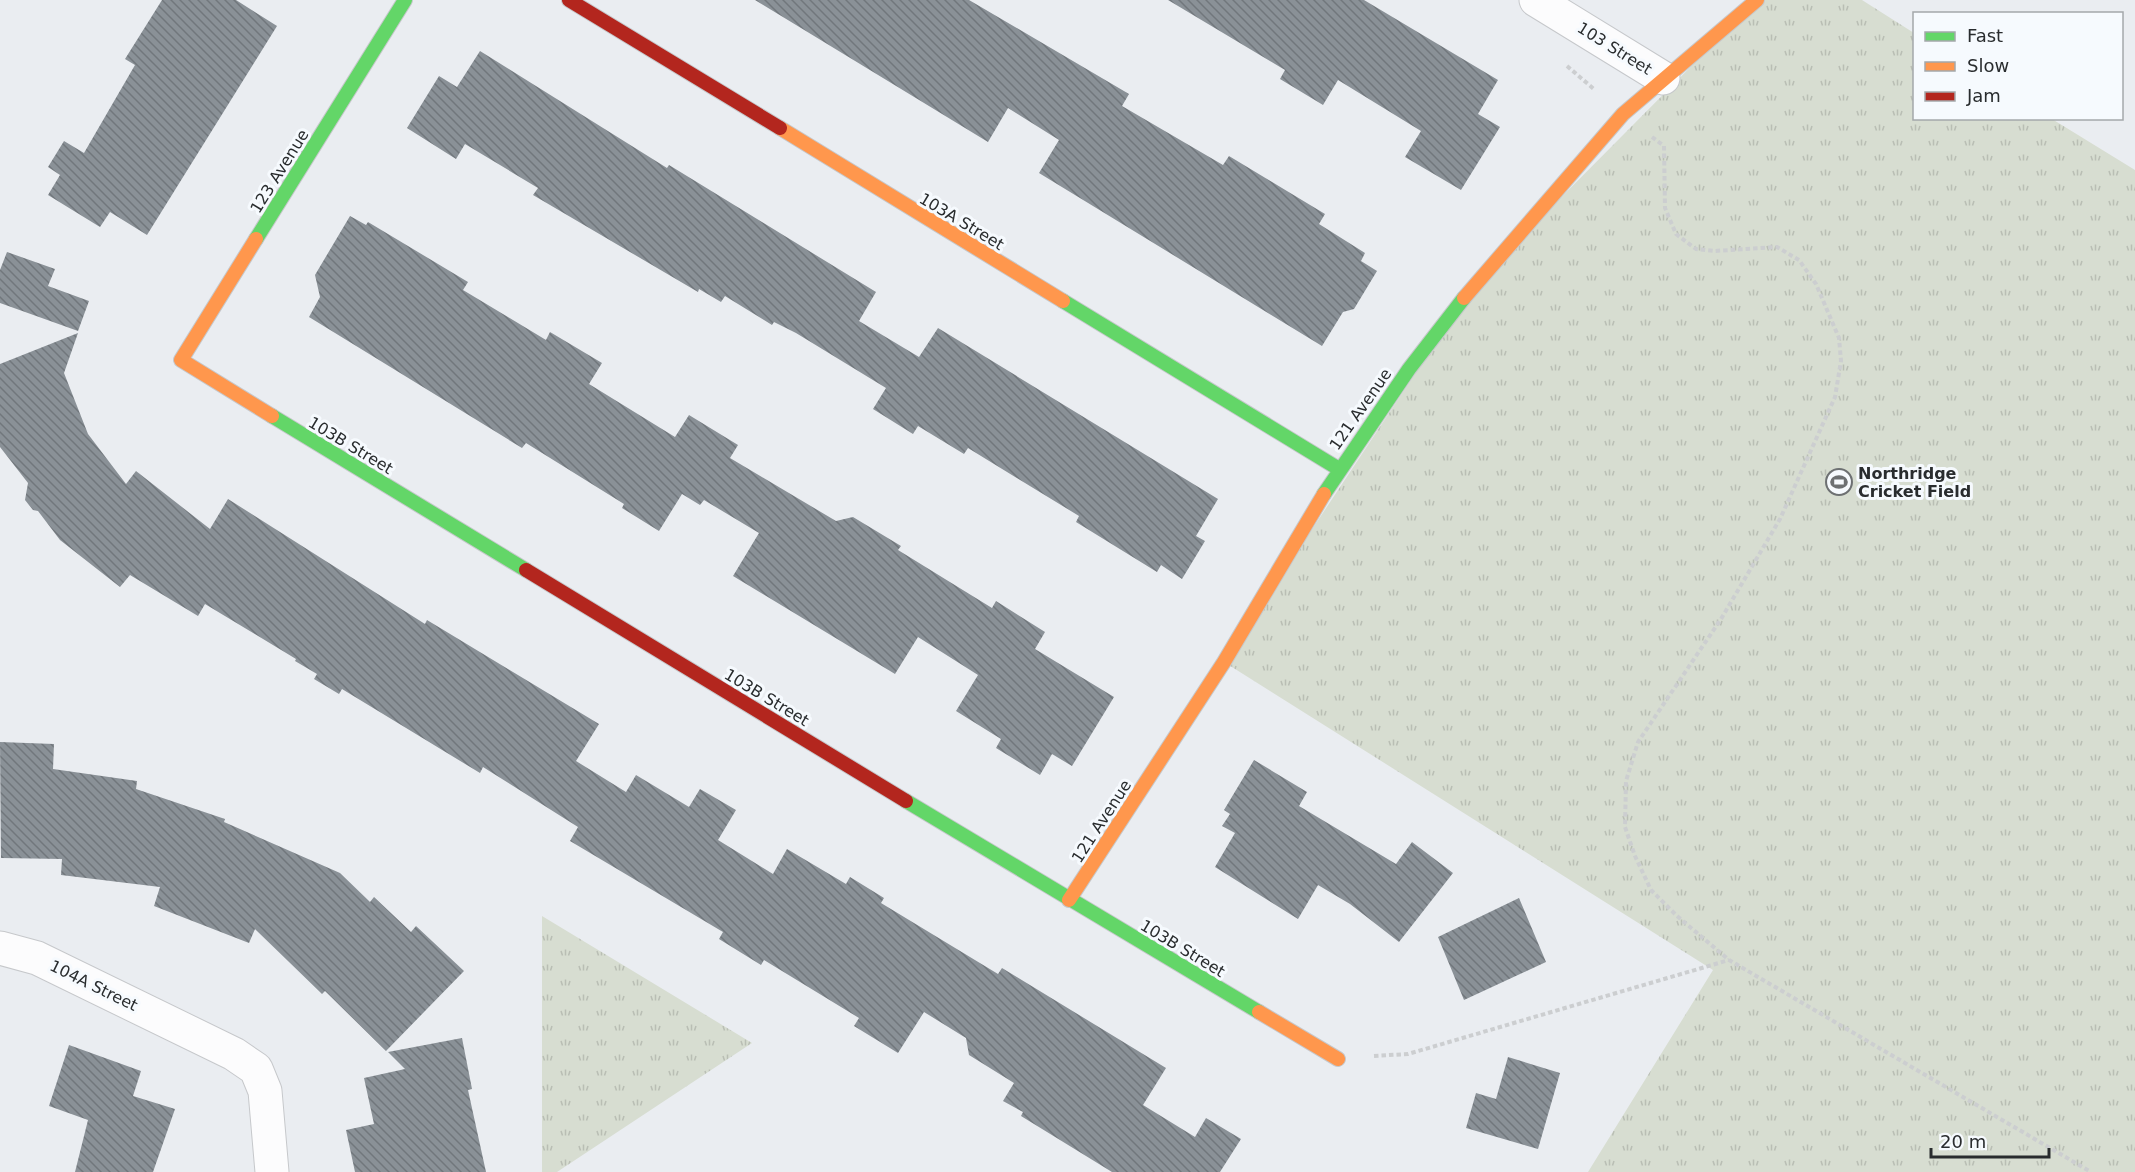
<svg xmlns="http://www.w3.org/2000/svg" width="2135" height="1172" viewBox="0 0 2135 1172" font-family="'DejaVu Sans',sans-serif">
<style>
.park{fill:url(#park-tufts)}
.building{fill:url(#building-back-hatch)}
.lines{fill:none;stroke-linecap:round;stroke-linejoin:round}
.street-casing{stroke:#c6c8cb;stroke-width:35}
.fast-casing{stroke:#c6c8cb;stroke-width:16}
.slow-casing{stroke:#c6c8cb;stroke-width:16}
.jam-casing{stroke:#c6c8cb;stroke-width:16}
.path{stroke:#ccced0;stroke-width:4;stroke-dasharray:4.5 3;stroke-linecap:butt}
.street{stroke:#fcfcfd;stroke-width:33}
.fast{stroke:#63d668;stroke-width:14}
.slow{stroke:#ff974d;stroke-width:14}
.jam{stroke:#b3261e;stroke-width:14}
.labels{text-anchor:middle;stroke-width:6;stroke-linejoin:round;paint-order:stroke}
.street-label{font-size:16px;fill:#292c2e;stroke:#f6fafe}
.poi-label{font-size:16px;font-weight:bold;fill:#292c2e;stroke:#f6fafe;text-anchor:start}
</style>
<defs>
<pattern id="park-tufts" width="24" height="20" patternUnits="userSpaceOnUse" patternTransform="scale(1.5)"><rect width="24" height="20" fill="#d7ddd1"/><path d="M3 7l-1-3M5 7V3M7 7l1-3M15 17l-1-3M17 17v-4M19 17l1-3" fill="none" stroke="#b9beb4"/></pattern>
<pattern id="building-back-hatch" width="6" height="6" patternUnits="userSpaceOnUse" patternTransform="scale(1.5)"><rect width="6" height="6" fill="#8a9197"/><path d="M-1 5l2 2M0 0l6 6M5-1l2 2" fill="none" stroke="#71777c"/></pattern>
</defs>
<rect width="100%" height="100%" fill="#eaedf1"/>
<path class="park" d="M1757,0h105l52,33v85l138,1 83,51v1002h-547l125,-202 -489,-308 250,-377z
M542,916l210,127 -195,129h-15z"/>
<path class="building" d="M162,0h74l41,26 -130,209 -37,-23 -10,15 -52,-32 12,-20 -12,-8 16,-26 20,12 51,-88 -10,-6z
M755,0h214l160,94 -7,12 101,59 6,-9 96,58 -6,10 46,29 -4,8 16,10 -23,38 -11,3 -21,34 -283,-173 20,-33 -51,-32 -20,34z
M1168,0h196l134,80 -20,34 22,13 -39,63 -56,-33 16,-26 -83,-51 -15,25 -43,-26 5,-9z
M480,51l187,117 2,-3 207,127 -17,29 60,36 19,-29 280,171 -22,37 9,5 -23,38 -21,-14 -4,7 -81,-50 3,-6 -111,-68 -4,6 -46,-28 -5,8 -40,-25 13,-21 -90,-55 -22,-11 -2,3 -47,-29 -4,6 -22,-13 -1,3 -165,-97 5,-7 -73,-44 -9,15 -49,-31 32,-52 18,11z
M350,216l16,9 2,-3 100,60 -5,8 83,50 4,-8 52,31 -13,21 86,53 14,-22 49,30 -8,13 106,63 17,-4 48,29 -3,4 94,58 4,-7 49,31 -10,17 79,48 -42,69 -20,-12 -12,21 -44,-27 5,-9 -45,-28 22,-36 -60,-38 -23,37 -162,-98 26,-43 -55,-33 -4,5 -18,-11 -23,37 -37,-23 2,-4 -98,-61 -4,5 -213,-131 11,-20 -5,-22z
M7,252l48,17 -7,17 41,15 -11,30 -78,-28v-33z
M78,333l-14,40 24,61 38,50 10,-13 74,58 18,-30 197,125 2,-4 172,104 -23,37 50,31 10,-17 53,32 11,-18 36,21 -18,30 55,34 14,-25 59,35 4,-7 34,21 -3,5 117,71 4,-6 164,100 -23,37 52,32 11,-19 35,21 -21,33h-108l-91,-56 2,-4 -20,-11 11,-18 -45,-28 -3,-17 -42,-26 -26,41 -44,-27 5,-8 -95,-58 -3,5 -42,-26 4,-7 -153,-91 8,-14 -95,-60 -3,6 -138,-84 -3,5 -25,-15 3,-5 -22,-13 1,-2 -91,-55 -7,12 -68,-41 -10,12 -60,-47 -22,-29 -5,-1 -8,-10 3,-17 -28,-36v-83z
M0,742l54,2 -1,25 84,12 -1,8 89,30 -1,3 116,51 30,29 4,-5 37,35 5,-6 48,45 -78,80 -61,-60 -3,3 -67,-65 -6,14 -95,-37 6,-19 -99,-12 1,-16 -61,-1z
M1254,760l53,32 -8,14 97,58 16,-22 41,31 -54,69 -49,-38 -32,-19 -20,34 -83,-52 20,-34 -13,-7 8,-12 -6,-4z
M1519,898l27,64 -82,38 -26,-63z
M462,1038l10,51 -4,1 18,82h-131l-9,-42 28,-6 -10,-46 41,-9 -17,-17z
M69,1045l72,26 -8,25 42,13 -22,63h-78l13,-52 -39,-14z
M1508,1057l52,16 -22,76 -72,-21 10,-35 20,6z"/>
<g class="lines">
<defs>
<path id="street" d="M1536,0l127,78
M0,948l37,10 197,96 22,15 9,22 7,81"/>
<path id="fast" d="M256,239l149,-239
M1063,301l276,168
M272,416l254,154
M1324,494l85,-125 55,-71
M906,801l353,211"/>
<path id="slow" d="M780,128l283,173
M256,239l-75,121 91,56
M1464,298l159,-184 134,-114
M1069,900l155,-238 100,-168
M1259,1012l79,47"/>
<path id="jam" d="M569,0l211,128
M526,570l380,231"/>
</defs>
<use href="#street" class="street-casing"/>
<use href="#fast" class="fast-casing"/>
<use href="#slow" class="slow-casing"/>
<use href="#jam" class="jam-casing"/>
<path class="path" d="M1567,66l28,24
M1652,137l12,9 1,62 11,26 20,15 18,2 63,-4 22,13 17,24 23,54 2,23 -6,36 -55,122 -59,100 -83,123 -12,39 -1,46 10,29 16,34 26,26 52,44 362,212
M1374,1056l34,-2 321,-94"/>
<use href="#street" class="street"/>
<use href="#fast" class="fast"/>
<use href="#slow" class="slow"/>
<use href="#jam" class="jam"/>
</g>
<defs>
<symbol id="stadium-ring" viewBox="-11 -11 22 22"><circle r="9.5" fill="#f6fafe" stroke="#6d7072" stroke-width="1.5"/><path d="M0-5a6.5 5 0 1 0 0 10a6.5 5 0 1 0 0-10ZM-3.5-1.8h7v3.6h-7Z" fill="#6d7072"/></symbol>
</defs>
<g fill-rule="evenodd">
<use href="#stadium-ring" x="1824" y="467" width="30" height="30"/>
</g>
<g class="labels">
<g class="street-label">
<text transform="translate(1615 48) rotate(32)" y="6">103 Street</text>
<text transform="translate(279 171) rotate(-58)" y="6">123 Avenue</text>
<text transform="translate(962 221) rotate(31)" y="6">103A Street</text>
<text transform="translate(1360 409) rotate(-55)" y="6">121 Avenue</text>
<text transform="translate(351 445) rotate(31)" y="6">103B Street</text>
<text transform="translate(767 697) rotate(31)" y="6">103B Street</text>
<text transform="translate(1101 821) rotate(-57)" y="6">121 Avenue</text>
<text transform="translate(1183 948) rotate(31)" y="6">103B Street</text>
<text transform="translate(94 985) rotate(26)" y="6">104A Street</text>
</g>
<g class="poi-label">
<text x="1858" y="479">Northridge<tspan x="1858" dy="18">Cricket Field</tspan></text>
</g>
</g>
<rect x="1913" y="12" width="210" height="108" fill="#f6fafe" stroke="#a4a8ab" stroke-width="1.5"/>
<rect x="1925" y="32" width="30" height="9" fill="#63d668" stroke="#a4a8ab" stroke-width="1.5"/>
<text x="1967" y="42" font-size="18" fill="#292c2e">Fast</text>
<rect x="1925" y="62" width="30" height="9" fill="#ff974d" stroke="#a4a8ab" stroke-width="1.5"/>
<text x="1967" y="72" font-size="18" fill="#292c2e">Slow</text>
<rect x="1925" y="92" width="30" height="9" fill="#b3261e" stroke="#a4a8ab" stroke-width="1.5"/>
<text x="1967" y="102" font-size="18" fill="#292c2e">Jam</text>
<path d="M1931 1148v9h118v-9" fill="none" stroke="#292c2e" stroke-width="3"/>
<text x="1940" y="1148" font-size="18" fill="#292c2e" stroke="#f6fafe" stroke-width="4.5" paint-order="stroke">20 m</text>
</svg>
